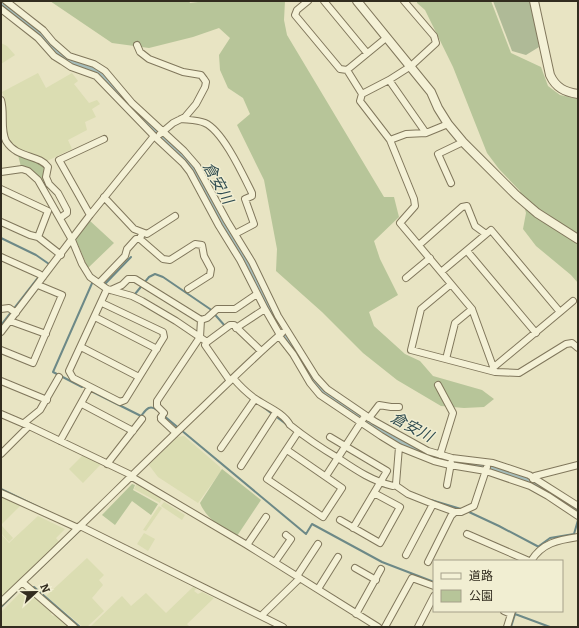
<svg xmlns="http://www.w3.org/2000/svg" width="579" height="628" viewBox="0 0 579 628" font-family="Bitter,'Noto Sans JP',serif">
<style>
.farmland{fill:#dbddb2}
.green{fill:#b7c599}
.cemetery{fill:#afba97}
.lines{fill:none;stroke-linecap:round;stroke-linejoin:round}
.stream{stroke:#6d8987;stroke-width:2}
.river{stroke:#a5bcb9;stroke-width:12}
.minor-casing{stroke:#80775c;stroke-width:8}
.tertiary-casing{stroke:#80775c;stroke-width:10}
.minor{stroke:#f4f1d6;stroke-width:6}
.tertiary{stroke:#f4f1d6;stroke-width:8}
.labels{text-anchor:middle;stroke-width:3;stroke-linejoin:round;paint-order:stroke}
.water-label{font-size:15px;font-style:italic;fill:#2f4c50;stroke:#f1eed2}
</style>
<rect width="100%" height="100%" fill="#e8e4c3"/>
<path class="farmland" d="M1,43l6,3 8,9 -14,9z
M38,73l8,15 26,-15 6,8 -4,3 15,19 8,-3 3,4 -8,5 4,8 -11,5 2,8 -19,10 4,9 -25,12 -8,-5 -19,-5 -10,-10 -4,-7 -1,-35 -3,-7z
M184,436l36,31 1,4 -23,32 -40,-26 -9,-12 28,-28z
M83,455l18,9 -18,19 -14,-14z
M137,483l25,14 -2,6 -26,-14z
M1,496l20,9 -20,20z
M164,502l21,13 -3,5 -21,-14z
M159,506l3,2 -16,23 -3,-1z
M38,516l27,13 -9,9 4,5 -59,57v-66l8,9z
M2,526l11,12 -4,4 -8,-9z
M144,533l11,6 -7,12 -11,-7z
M87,558l17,17 -5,5 4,5 -11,13 12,13 -17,16h-4l-37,-31z
M193,587l4,1 -3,3 4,3 4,-2 12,6 -27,26 3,3h-100l32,-31 9,10 15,-13 20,20z
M23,590l2,2 2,-2 25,22 -1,2 2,2 2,-2 13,12 -1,1h-66v-15z"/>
<path class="green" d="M50,1h139l1,2 16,-2h79l-1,19 3,15 97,162h10l5,20 -25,24 6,18 18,36 -29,17 5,14 31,28 15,7 13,15 49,14 12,9 -10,8 -20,1 -23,-2 -44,-26 -34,-27 -41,-41 -46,-41 1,-22 -13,-69 -27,-55 13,-11 -7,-16 -15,-10 -8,-18 -1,-15 11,-17 -11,-10 -26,9 -44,11 -37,-5z
M417,1h74l20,52 30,14 7,19 12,9 18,4v184l-7,-8 -35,-29 -13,-17 3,-16 -6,-22 -21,-22 -12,-16 -34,-86 -28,-57 -8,-7z
M18,155l26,9 2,16 -5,2 -20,-15z
M89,220l25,23 -26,25 -12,-28 2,-6z
M222,469l39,31 -24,36c-15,-9 -30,-16 -37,-33z
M132,484l3,1 -2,5 25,14 -7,11 -19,-14 -17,24 -13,-10z"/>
<path class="cemetery" d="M493,1h38l8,46 -13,8 -14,-4z"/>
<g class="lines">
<path class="stream" d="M1,238l35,17 13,9
M104,285l27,-28
M133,294h2l14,-17 6,-3 8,3 47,32 15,17 -1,1
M1,325l39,-50
M82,387l-29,-15 40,-91
M91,391l50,25c5,-6 8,-12 16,-6
M262,406l9,7
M163,415l143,119 6,-10 70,38 52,20
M278,418l8,6
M1,489l52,25
M431,500l30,9
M469,512l30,14 40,21
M539,546l11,-8 24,-4 4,-14
M29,579l52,-50
M34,587l46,40
M1,607l19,-19
M515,614l35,13
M511,627l5,-16"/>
<path class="river" d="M1,3l35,28
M43,37l23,23 29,11 8,7 52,52
M162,138l22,19 11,15 27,52 24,36 25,54
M284,335l35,53 6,6 33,23 45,26 25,12 24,6 33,5 50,17 11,6 32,21"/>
<defs>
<path id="minor" d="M6,1l37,29 10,12 16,14 25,8 11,7 27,32 52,48 13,15 30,55 25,41 26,54 38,61 11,12 47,32 54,30 24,7 41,5 36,12 49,31
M308,1l-11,9 -2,5 45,54 7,1 15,24
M324,1l43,52
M404,1l30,35 2,7 -25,23 -22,14 -27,14 -2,7 30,39 24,59 1,7 -15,17 72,86 23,63
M1,9l37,29 16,18 8,5 9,6 25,9 58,60 29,27 7,9 29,54 21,34 25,49 15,26
M137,45l3,7 9,7 34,13 18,3 3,4 2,3 -1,5 -9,17 -11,13 -12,6 -13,11
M347,70l39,-32
M389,80l37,53
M1,100c4,13 -1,29 5,41 11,18 33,13 42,26l-2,10 3,7 9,9 9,17v3l-7,5
M181,119c8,1 17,1 24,4 18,8 38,52 47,70v3l-7,3 9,25 -19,10
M390,140l16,-6 20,-1 22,-9
M1,172l21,-3 6,2 10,9 34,60 10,24 8,13 17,12 25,7 10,5 34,20 31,21 -2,3 25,36
M451,183l-13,-29 25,-12
M1,189l47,22 -10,26
M104,197l30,32 13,5 28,-18
M90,215l-31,-55 45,-21
M1,222l29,13 8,2 23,18
M140,239l23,20 7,1 25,-16 7,1 2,11 7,13 -1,6 -22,14
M419,245l43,-38 5,-1 8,20 11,8
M467,251l69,82
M1,257l38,17 4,3
M441,272l50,-42 69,82 -66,55
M406,278l24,-20
M101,281l24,-25 2,-7 9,-10h4l1,-3
M451,284l-30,25 -10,41 84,22 24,1 47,-29 6,-1 6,5
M111,290l11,-5 6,-6h7l66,41 -1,17 -43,64v5l7,7 -3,4h1l-1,2 14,13
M102,303l61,29 1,5 -39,63 -5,2 -47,-24 -4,-7 38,-82
M1,309l8,-1 7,5
M560,312l13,-11
M95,317l62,32
M201,320l6,-2 10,-9h18l22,-15
M10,321l36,13
M236,328l29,-19
M1,332l89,-117 64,-79
M279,336l14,18 17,29 10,12 61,41 18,11 35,14 16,4 36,6 44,15 18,10 30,20
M207,342l23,-17h4l27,26
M81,347l58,30
M1,350l32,13 29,-68 -24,-10
M446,359l9,-36 17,-14
M233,378c6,7 13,14 21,20 11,8 29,14 36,27 15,12 31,23 48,33 18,12 34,23 55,28l2,-1
M1,381l46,19
M438,385l15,28 -13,42
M82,404l51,27
M1,414l28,12 100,48 3,3 115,68 131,82
M369,418l10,-13 12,2h8
M24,423l16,-13 19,-33
M330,437l57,34 -34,57
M60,441l30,-54
M221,448l34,-49
M287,450l55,38 -19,29 -56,-38 31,-47
M1,454l28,-28
M107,464l35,-45
M241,466l35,-54
M326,476l39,-60
M533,479l2,-3 43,-11
M395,485l13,9 25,10
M395,485l1,-1 3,-37
M447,485l4,-22
M1,493l77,35
M340,520l40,23 20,-36 -26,-14
M80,526l203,101
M467,534l62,27
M247,545l19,-28
M406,555l27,-51 22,8
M531,561c11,-18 27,-21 47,-24
M275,562l16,-23 -5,-4
M428,562l23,-46 4,-4h6l13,-6 13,-39
M355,568l21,12
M297,576l21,-32
M22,582c61,-58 121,-118 182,-176 26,-25 51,-50 78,-73
M318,589l20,-32
M1,602l21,-20 52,45
M504,611l7,3
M356,614l25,-45
M261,616l39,-38
M385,627l27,-49 22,8
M418,627l16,-31
M507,627l5,-16"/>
<path id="tertiary" d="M357,1l74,91 7,16 10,16 15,18 53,53 21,18 41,26
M534,1l16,74c6,13 15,17 28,19"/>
</defs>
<use href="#minor" class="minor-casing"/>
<use href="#tertiary" class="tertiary-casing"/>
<use href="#minor" class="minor"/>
<use href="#tertiary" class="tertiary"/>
</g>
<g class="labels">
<g class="water-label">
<text transform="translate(218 183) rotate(61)" y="5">倉安川</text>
<text transform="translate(412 427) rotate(28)" y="5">倉安川</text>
</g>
</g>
<rect width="579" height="628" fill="none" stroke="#322c1f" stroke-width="4"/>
<rect x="433" y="560" width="130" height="52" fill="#f1eed2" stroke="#a5a08a"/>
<rect x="441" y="573" width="20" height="6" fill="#f4f1d6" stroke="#a5a08a"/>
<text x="469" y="580" font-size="12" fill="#322c1f">道路</text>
<rect x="441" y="590" width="20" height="12" fill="#b7c599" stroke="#a5a08a"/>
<text x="469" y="600" font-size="12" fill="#322c1f">公園</text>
<g transform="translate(36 592) rotate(68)" stroke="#f1eed2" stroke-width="3" paint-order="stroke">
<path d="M0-3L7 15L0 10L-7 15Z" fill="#322c1f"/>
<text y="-6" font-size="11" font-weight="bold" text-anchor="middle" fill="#322c1f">N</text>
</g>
</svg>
